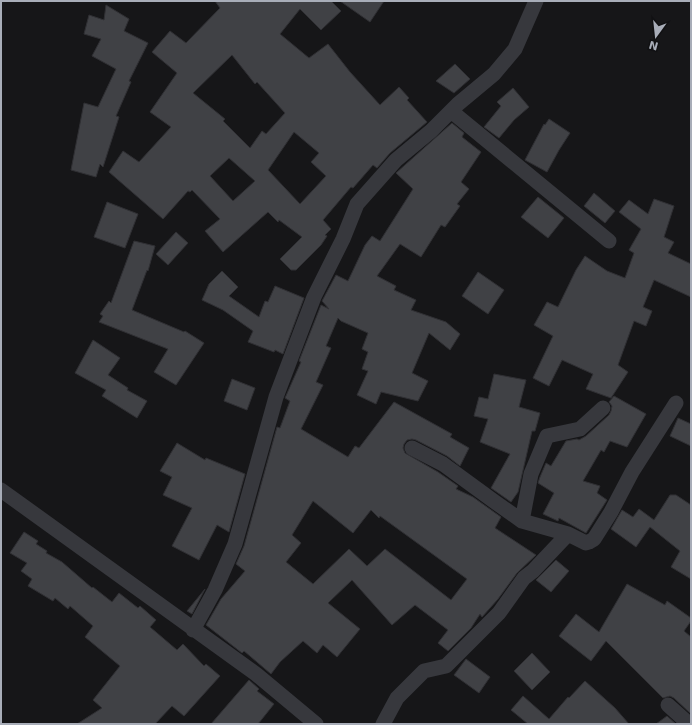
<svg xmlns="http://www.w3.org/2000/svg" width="692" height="725" viewBox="0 0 692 725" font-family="'DejaVu Sans',sans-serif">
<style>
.building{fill:#404145;stroke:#303034;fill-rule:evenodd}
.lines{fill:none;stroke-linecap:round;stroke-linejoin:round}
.street{stroke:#37383d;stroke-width:15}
</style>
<rect width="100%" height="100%" fill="#161618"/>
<path class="building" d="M215,1h116l10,10 -20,19 -21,-21 -20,25 29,24 19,-14 22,28 30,33 19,-18 10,11 -2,2 20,22 -37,31 -13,15 -4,-3 -20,23 -2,-1 -28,33 8,9 -6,6 2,1 -6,9 -25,25h-5l-11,-11 22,-22 -23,-17 -1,2 -10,-10 -45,40 -18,-21 15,-12 -28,-29 -2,2 -2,-1 -25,28 -54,-47 14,-21 16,11 32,-35 -21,-15 27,-39 -25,-21 18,-21 16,12 34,-35zM232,55l23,29 2,-2 28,31 -19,21 -4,-3 -12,17 -27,-27 2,-2 -32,-26zM294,132l25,21 -8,9 15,14 -26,28 -32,-34zM229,158l26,23 -22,20 -23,-25z
M340,1h44l-14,21z
M106,5l23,14 -5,12 24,12 -19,38 2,1 -15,34 3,1 -16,50 -3,-3 -4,13 -25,-7 13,-67 14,4 18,-38 -24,-13 9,-17 -17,-5 5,-19 15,5z
M455,64l15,15 -16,14 -18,-12z
M513,88l16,19 -15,13 -15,18 -15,-11 17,-21 -4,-4z
M549,119l21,14 -11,17 -12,22 -22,-12 19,-36 1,1z
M452,123l12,10 -2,4 19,15 -20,30 8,7 -12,15 3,2 -15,21 -4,-2 -20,32 -21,-13 -23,32 19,10 -2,4 22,10 -5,10 35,12 14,12 -10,16 -21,-17 -17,40 16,8 -10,20 -37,-9 -5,12 -19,-9 11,-24 -6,-2 6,-17 -6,-3 6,-16 -27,-12 -3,-3 -12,28 5,2 -15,34 7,3 -22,44 47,28 7,-11 4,2 35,-46 58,32 -2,3 19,11 -9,18 -13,-10 -31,-16 -4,-1 -5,1 -3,4 -1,4 2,5 33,19 20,14 -2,3 17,8 28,20 -6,11 41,27 -19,18 -19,26 -16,18 -2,-3 -9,14 -23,23 -10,-8 10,-13 -33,-25 -23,20 -40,-45 -24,23 32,26 -23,28 -14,-12 -6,8 -14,-12 -23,21 -9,12 -27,-23 -2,2 -36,-28 15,-26 24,-28 -9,-7 8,-18 33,-119 3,1 10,-27 -5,-3 16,-36 -2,-1 22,-56 8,4 -7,-8 14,-26 12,6 17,-36 7,-9 8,5 33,-52 -17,-16zM313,501l40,32 18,-23 8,8 1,-2 87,63 -16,21 -66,-51 -18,17 -18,-17 -36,35 -27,-22 15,-19 -9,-8z
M594,193l21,18 -10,12 -21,-17z
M538,197l26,21 -16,20 -27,-21z
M654,199l20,7 -10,31 10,5 -6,11 23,11v33l-37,-17 -11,27 9,4 -6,15 -12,-5 -16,44 10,7 -17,26 -25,-9 7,-15 -31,-14 -13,26 -16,-8 20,-42 -19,-11 13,-23 11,5 18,-37 9,-14 22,15 18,7 9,-25 -5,-3 12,-21 -22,-17 10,-12 19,14z
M107,202l31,12 -13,34 -31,-11z
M176,232l12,11 -20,22 -12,-11z
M134,241l21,5 -7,25 -1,-1 -15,40 52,22 1,-1 19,12 -28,42 -22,-13 14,-23 -69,-27 4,-6 -3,-2 9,-13 2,2z
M222,271l16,16 -9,9 30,21 6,-16 3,1 7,-16 29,12 -21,56 -8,-4 -1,2 -26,-10 5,-11 -30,-21 -21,-10 7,-16z
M478,272l26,18 -16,24 -26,-18z
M93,340l27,18 -12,17 20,13 -1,2 20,11 -10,17 -35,-22 4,-6 -31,-17z
M494,374l32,6 -7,27 21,6 -5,18h-3l-14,61 -7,10 -20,-14 19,-34 -30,-12 8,-23 -14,-3 5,-19 9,2z
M232,379l23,9 -8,22 -23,-9z
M614,396l32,18 -19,33 -17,-6 -6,11 -3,-2 -18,31 17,5 -3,7 10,7 -21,33 -27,-15 -1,3 -15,-7 11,-21 -16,-10 2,-6 6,-14 5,3 15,-25 11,-2 2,1 7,-4 23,-21 2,-4 1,-5 -3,-4z
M678,418l13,6v22l-21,-10z
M177,443l28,17 1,-2 39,16 -16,58 -12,-7 -18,35 -27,-14 20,-38 -29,-13 9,-18 -12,-6z
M670,495h6l15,10v74l-20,-12 9,-16 -30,-24 -14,20 -25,-18 11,-19 11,7 6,-8 15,11z
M24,532l14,9 -2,3 11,7 -1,2 16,9 30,26 1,-1 19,15 7,-9 19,15 2,-2 16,14 -6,7 27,23 6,-6 21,22 2,-2 14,12 -36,40 -12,-10 -17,18h-78l25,-16 -9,-8 27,-34 -35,-29 8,-11 -23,-20 -2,3 -13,-11 -2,3 -25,-15 4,-7 -11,-8 6,-8 -17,-10z
M556,560l13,11 -18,21 -15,-12z
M627,584l38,21 2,-4 24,17v3l-7,10 7,6v77l-17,-16 -4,-2 -7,2 -57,-57 -15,20 -32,-25 17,-22 23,18z
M205,589l-13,25 -5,-3z
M532,653l18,19 -18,18 -18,-19z
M466,659l24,18 -11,16 -25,-18z
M249,680l10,9 -2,2 17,13 -16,20h-47z
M585,681l30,27 14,16h-101l-17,-14 12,-14 26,23 19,-22 1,1z
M667,716l9,8h-20z"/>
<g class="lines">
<path class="street" d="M451,111l158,130
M412,448l31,16 52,38 27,19 46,13 18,9 3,-1 5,-3 17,-27 21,-40 44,-69
M1,490l255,184 60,50
M522,521l9,-47 16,-38 33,-7 23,-21
M193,630l22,-40 20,-46 41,-147 38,-100 29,-58 14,-35 39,-44 35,-29 27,-27 36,-30 21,-25 21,-48
M668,705l21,19
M383,724l14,-26 27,-27 22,-5 53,-53 25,-35 9,-7 35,-37"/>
</g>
<rect width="692" height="725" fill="none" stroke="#a8adb8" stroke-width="4"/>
<g transform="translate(656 36) rotate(195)" stroke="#111113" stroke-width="3" paint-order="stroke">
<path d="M0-3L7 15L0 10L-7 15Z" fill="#a8adb8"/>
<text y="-6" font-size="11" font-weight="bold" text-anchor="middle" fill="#a8adb8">N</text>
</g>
</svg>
